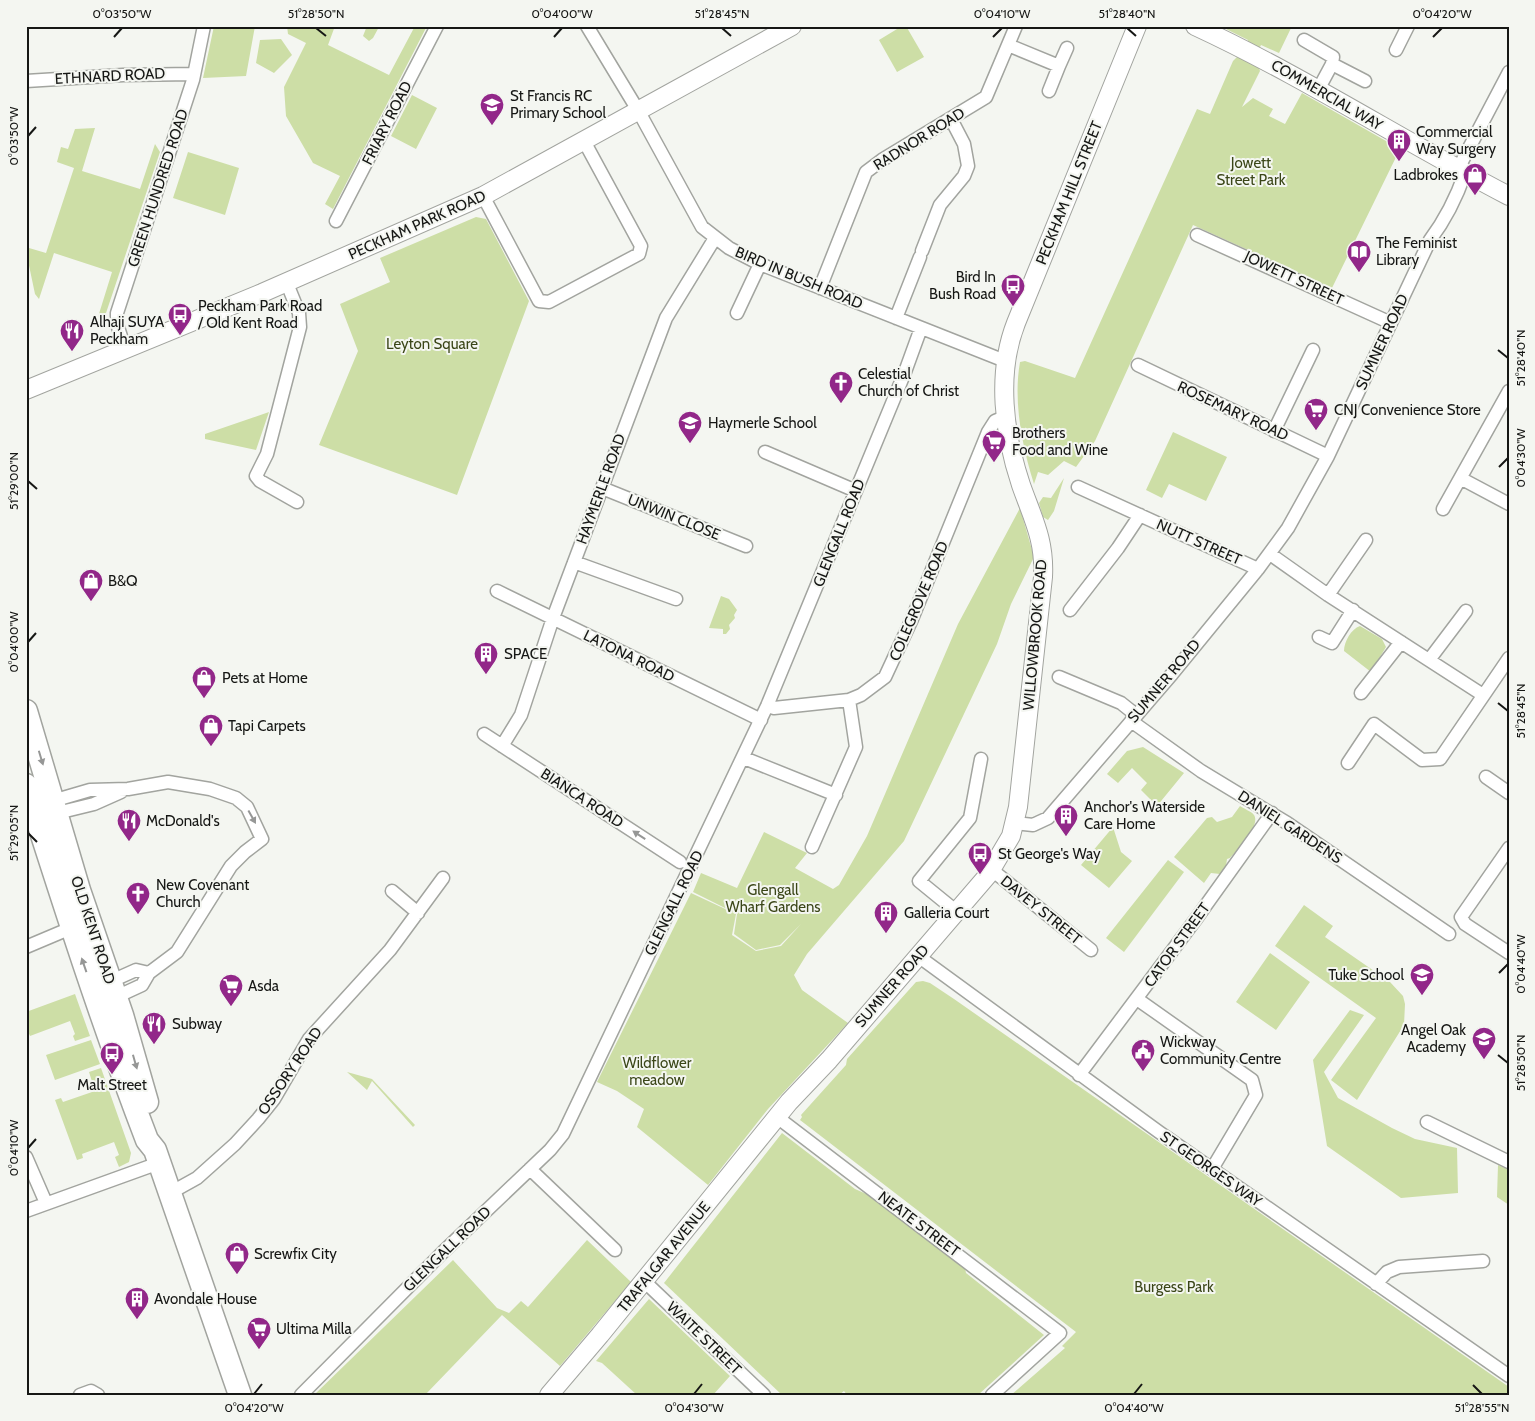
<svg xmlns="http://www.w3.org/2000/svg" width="1535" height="1421" viewBox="0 0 1535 1421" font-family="Cabin,sans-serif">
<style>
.green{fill:#cddea6}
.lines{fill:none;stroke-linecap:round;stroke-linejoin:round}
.street-casing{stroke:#a2a49f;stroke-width:15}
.secondary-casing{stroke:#a2a49f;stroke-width:20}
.highway-casing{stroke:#a2a49f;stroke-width:25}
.street{stroke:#fff;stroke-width:12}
.secondary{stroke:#fff;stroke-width:18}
.highway{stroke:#fff;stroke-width:22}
.oneway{fill:#969796}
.ticks{fill:none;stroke:#161715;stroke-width:2}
.labels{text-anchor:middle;stroke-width:4;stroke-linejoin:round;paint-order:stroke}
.street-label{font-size:15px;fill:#161715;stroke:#f4f6f1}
.poi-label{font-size:15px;fill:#161715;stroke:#f4f6f1;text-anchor:start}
.park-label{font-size:15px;fill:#3b4618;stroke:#f4f6f1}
.neatline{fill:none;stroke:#161715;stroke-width:2}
.ticks-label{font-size:12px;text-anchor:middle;fill:#161715}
</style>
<rect width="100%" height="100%" fill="#f4f6f1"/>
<path class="green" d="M214,26h41l-9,50 -43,2z
M287,26h48l-7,19 61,30 26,-49h12l-94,183 -8,-5 15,-28 -27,-13 -27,-47 -2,-29 22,-44 -18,-9z
M367,26l12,1 -6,11 -4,3 -6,-5z
M902,26h4l18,31 -27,15 -18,-32z
M1220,26h72l-13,27 -18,-8 -9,19 7,4 1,3 -18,36 11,-9 20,11 -4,7 16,8 17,-31 98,56 -68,139 -139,-63 -98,216 -19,26 -12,-6 -16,14 -10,-3 -4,12c-12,-38 -21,-83 -14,-122l5,-1 50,17 122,-269 13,5 23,-53 4,-4 3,1 8,-18z
M281,39l11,16 -18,18 -18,-10 4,-23z
M412,95l25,13 -21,41 -25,-13z
M95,128l-13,43 58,18 15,-45 5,8 -55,164 -7,1 14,-45 -58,-19 -15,46 -4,-5 -8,-38 2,-8 17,5 28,-85 -17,-6 4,-15 7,2 7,-20z
M188,152l51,16 -14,47 -52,-17z
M476,217l10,2 43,82 -72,194 -138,-50 39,-94 -18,-47 50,-22 -10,-24z
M269,412l-13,38 -51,-11v-5z
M1173,432l54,25 -21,44 -37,-17 -7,14 -16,-8z
M1064,478l-10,33 -6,9 -5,-3 -4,-14 4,-6 8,1z
M1020,508l14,49 -23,47 -14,40 -93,197 -97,113 -13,21 8,15 46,33 -80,86 -60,76 -71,-58 7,-18 -27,-18 -20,-9 94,-189 45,21 -4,21 24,16 25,-5 20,-22 -21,21 -24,5 -22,-16 3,-20 -44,-22 8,-19 36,15 27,-56 43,21 -12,15 38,21 6,-4 28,-49 91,-212z
M721,596l8,3 8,11 -3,5 1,3 -6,7 1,4 -4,5h-3v-5l-14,-1z
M1360,626l22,13 4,8 -15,25 -27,-21c0,-9 7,-22 16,-25z
M1143,747l41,26 -27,33 -16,-16 6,-7 -15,-15 -14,15 -11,-9 20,-23z
M1240,806c4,3 11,5 14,9 7,11 -17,35 -24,43l-3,1 -1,7 -6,8 -9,-1 -7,10 -30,-26 33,-39 5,-1 5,5 15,-5z
M1113,827l8,25 11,9 -23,27 -28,-23z
M1168,860l16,12 -60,80 -18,-14z
M1304,905l29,21 -8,11 65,45 13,14 2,8 -1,21 -47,75 -26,-20 45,-62 -101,-72z
M1270,953l40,29 -34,48 -40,-28z
M923,981l7,2 24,16 555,388v8h-498l54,-47 -3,-2 14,-14 -276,-212 2,-3 -1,-2 45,-50 1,-6 69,-77z
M75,994l15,42 -15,5 -2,-5 2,-2 -5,-13 -40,15 -4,-9v-15z
M1350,1010l14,5 -40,57 14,26 54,30 23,11 42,9 1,45 -57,5 -74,-52 -14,-86z
M91,1040l9,24 -45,16 -9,-25z
M101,1068l30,85 -2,9 -10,5 -4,-10 4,-2 -5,-13 -32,12 1,4 -6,2 -22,-60 6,-2 2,4 32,-11 -6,-19z
M347,1072l25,7 43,46 -2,2 -41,-46 -5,9z
M782,1133l73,56 16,7 94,72 1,5 78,62 -66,60h-131l-3,-4 -5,4h-57l-118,-112z
M1498,1165l11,5v35l-12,-8z
M587,1240l44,42 -71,84 -58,-51 -77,80h-111l139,-135 44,48 12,5 12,-12 7,6z
M649,1299l81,77 -17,19h-76l-35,-32 -6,-2z"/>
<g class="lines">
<defs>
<path id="street" d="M587,26l52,86 63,115 27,21 31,16 245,97
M1304,40l29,17 -1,7 -14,26
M1008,45l51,21 -10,25
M1396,50l12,-24
M1332,64l33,17
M1059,66l8,-18
M26,81l97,-6 70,-1
M1458,169l51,-97
M483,196l56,105 10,1 90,-48 2,-8 -57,-105
M336,221l101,-195
M1197,235l194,88
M922,251l18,-46 24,-29 4,-10 -4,-22 -13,-25
M286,281l13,32 1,14 -33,127 -11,22 4,5 37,21
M820,288l46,-116 16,-12 104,-63 30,-71
M737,313l23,-49
M896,318l24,-61
M125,349l-8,-25v-11l76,-233 11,-54
M1138,365l190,91
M1274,431l39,-81
M765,452l91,39
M1462,479l47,25
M1078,487l180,82
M602,488l144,58
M1443,509l66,-118
M1270,554l58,41 155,100
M574,562l102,37
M497,591l264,129
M1328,595l38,-55
M1070,610l48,-62 22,-33
M1319,637l13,6 21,-33
M1429,660l37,-49
M1059,677l62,26 15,12
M1361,693l40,-51
M767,706l7,2 75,-8 12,-5 24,-18 27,-58 76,-187 7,-11 12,-5
M1131,721l70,50 86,52 162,111
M484,734l196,128
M502,746l19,-31 32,-97 113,-300 49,-80
M744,758l92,37
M1348,763l26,-39 48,36 18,-1 69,-101
M1486,777l23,16
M49,802l41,-12 38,-1 40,-7 42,7 26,9 11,9 15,32 -17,13 -14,14 -54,86 -28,21 -7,12 -26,12h-5
M53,814l41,-10 27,-12
M1015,823l18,2 15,-7 124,-144 86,-105 30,-41 40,-72 102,-216c15,-20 27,-44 35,-67
M812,847l44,-100 -7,-47
M1509,848l-48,69 4,7 44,29
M992,870l99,80
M392,891l26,22
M957,912l-38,-31 51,-63 11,-59
M26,947l45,-19
M918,956l241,176 350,244
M107,983l29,-13 13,3
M1137,999l115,81 4,15 -44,74
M1079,1075l117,-156 76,-106
M777,1117l283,216 -68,62
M1427,1122l82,40
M26,1157l20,46
M530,1169l85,81
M170,1193l27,-15 38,-34 23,-25 16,-20 35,-60 81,-89 53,-72
M26,1211l133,-48
M644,1281l120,114
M1376,1284l11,-12 12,-5 84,-6
M80,1395l11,-4 7,4
M301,1395l142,-143 107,-102 13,-16 204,-428 138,-334 16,-44"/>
<path id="secondary" d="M1195,26c108,50 208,115 314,170
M26,390l236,-97 221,-97 309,-170
M549,1395l51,-60 189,-233 40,-42 159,-185 23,-39 7,-29 25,-230c2,-37 -10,-58 -22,-92 -17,-51 -25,-111 -5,-162l121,-297"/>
<path id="highway" d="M26,711l53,179 43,125 25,87
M26,785c38,119 76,238 121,355l8,10 85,245"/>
</defs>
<use href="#street" class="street-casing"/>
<use href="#secondary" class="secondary-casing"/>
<use href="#highway" class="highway-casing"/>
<use href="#street" class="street"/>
<use href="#secondary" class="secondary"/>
<use href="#highway" class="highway"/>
</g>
<defs><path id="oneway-solid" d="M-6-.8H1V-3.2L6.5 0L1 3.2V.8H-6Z" transform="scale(1.25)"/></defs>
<g class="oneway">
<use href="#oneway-solid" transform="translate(41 758) rotate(73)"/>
<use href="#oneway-solid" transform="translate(252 817) rotate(61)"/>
<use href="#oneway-solid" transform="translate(639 835) rotate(-147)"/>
<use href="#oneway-solid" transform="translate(84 965) rotate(-109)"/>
<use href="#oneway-solid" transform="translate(135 1062) rotate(74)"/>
</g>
<path class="ticks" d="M316,28l10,8M722,28l9,8M1127,28l9,8M114,37l8,-9M554,37l8,-9M993,37l9,-9M1433,37l9,-9M28,136l8,-9M1498,350l10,8M1499,467l9,-9M28,481l9,8M28,642l8,-9M1498,703l10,8M28,833l9,9M1499,973l9,-9M1498,1055l10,8M28,1148l8,-9M1473,1385l9,9M254,1394l8,-10M694,1394l8,-10M1134,1394l8,-10"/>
<defs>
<symbol id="school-pin" viewBox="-11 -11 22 30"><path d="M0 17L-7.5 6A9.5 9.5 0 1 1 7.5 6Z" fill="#922789" stroke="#f4f6f1"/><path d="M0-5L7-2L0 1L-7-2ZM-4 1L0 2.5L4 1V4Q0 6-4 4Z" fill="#fff"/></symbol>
<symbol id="building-pin" viewBox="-11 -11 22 30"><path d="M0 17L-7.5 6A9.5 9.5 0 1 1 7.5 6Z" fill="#922789" stroke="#f4f6f1"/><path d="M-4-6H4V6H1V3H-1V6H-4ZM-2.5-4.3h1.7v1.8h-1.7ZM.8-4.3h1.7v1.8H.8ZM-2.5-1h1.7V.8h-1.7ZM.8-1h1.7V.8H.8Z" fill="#fff"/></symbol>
<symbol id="shop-pin" viewBox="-11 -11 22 30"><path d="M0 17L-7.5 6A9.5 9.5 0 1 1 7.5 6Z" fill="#922789" stroke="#f4f6f1"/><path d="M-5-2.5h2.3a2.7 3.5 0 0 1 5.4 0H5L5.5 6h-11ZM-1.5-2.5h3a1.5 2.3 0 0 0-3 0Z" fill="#fff"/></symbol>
<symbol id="library-pin" viewBox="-11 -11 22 30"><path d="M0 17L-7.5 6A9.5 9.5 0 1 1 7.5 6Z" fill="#922789" stroke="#f4f6f1"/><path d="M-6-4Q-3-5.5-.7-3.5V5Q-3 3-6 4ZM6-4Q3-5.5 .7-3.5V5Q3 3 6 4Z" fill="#fff"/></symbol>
<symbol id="bus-pin" viewBox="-11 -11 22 30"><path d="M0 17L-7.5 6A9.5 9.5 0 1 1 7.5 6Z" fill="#922789" stroke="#f4f6f1"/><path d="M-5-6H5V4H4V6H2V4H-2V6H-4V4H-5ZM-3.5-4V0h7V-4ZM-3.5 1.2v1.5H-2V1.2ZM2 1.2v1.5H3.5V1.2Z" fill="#fff"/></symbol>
<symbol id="restaurant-pin" viewBox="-11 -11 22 30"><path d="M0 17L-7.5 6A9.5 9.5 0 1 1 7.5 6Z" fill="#922789" stroke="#f4f6f1"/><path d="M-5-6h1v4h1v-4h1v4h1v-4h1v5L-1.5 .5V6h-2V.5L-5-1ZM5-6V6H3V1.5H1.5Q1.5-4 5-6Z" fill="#fff"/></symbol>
<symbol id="church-pin" viewBox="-11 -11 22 30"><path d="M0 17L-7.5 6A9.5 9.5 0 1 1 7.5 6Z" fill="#922789" stroke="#f4f6f1"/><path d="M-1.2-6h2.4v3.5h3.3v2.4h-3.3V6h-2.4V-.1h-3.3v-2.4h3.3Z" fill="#fff"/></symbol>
<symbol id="supermarket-pin" viewBox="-11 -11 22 30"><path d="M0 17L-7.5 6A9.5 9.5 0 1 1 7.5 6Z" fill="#922789" stroke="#f4f6f1"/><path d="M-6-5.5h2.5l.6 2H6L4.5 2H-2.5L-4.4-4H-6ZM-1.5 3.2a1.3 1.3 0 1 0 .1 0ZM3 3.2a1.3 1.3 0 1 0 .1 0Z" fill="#fff"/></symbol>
<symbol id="civic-pin" viewBox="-11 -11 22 30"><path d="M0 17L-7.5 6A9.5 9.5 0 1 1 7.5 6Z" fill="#922789" stroke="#f4f6f1"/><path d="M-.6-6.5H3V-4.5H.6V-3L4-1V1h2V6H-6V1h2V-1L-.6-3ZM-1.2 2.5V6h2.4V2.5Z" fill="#fff"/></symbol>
</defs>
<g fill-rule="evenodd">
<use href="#school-pin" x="478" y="91" width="28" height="38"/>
<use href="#building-pin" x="1385" y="127" width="28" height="38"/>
<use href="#shop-pin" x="1461" y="161" width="28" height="38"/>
<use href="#library-pin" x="1345" y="238" width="28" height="38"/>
<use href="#bus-pin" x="999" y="272" width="28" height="38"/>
<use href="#bus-pin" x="166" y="301" width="28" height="38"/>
<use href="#restaurant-pin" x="58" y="317" width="28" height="38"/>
<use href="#church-pin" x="827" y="369" width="28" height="38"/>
<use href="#supermarket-pin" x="1302" y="396" width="28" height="38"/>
<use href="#school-pin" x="676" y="409" width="28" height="38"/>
<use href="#supermarket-pin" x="980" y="428" width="28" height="38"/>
<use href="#shop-pin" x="77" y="567" width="28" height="38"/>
<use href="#building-pin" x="472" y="640" width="28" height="38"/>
<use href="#shop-pin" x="190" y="664" width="28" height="38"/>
<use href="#shop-pin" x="197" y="712" width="28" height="38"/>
<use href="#building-pin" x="1052" y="802" width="28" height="38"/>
<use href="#restaurant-pin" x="115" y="807" width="28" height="38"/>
<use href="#bus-pin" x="966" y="840" width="28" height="38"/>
<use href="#church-pin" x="124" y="880" width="28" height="38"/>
<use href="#building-pin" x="872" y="899" width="28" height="38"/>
<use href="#school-pin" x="1408" y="961" width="28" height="38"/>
<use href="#supermarket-pin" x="217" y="972" width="28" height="38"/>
<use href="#restaurant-pin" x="140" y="1010" width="28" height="38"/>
<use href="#school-pin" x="1470" y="1025" width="28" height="38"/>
<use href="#civic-pin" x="1129" y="1037" width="28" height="38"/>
<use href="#bus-pin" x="98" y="1040" width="28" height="38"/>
<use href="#shop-pin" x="223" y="1240" width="28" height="38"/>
<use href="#building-pin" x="123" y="1285" width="28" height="38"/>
<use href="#supermarket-pin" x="245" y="1315" width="28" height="38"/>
</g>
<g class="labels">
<g class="street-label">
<text transform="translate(110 76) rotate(-3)" y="5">ETHNARD ROAD</text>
<text transform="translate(1327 95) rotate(30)" y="5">COMMERCIAL WAY</text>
<text transform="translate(387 123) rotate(-63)" y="5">FRIARY ROAD</text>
<text transform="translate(919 139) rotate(-32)" y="5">RADNOR ROAD</text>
<text transform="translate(158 188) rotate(-72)" y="5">GREEN HUNDRED ROAD</text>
<text transform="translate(1069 193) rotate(-68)" y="5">PECKHAM HILL STREET</text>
<text transform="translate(417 225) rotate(-24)" y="5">PECKHAM PARK ROAD</text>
<text transform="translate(799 278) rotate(23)" y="5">BIRD IN BUSH ROAD</text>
<text transform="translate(1294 278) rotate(25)" y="5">JOWETT STREET</text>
<text transform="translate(1382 342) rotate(-65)" y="5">SUMNER ROAD</text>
<text transform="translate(1233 411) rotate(25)" y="5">ROSEMARY ROAD</text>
<text transform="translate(601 489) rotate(-70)" y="5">HAYMERLE ROAD</text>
<text transform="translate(674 517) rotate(22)" y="5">UNWIN CLOSE</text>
<text transform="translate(839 533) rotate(-68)" y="5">GLENGALL ROAD</text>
<text transform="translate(1199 542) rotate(24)" y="5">NUTT STREET</text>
<text transform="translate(919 601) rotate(-67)" y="5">COLEGROVE ROAD</text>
<text transform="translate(1035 635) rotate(-85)" y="5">WILLOWBROOK ROAD</text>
<text transform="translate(629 656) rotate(26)" y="5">LATONA ROAD</text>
<text transform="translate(1164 681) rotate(-50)" y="5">SUMNER ROAD</text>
<text transform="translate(582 798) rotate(33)" y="5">BIANCA ROAD</text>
<text transform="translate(1290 827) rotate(33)" y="5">DANIEL GARDENS</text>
<text transform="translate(674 903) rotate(-64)" y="5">GLENGALL ROAD</text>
<text transform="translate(1041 910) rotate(39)" y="5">DAVEY STREET</text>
<text transform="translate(93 930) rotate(72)" y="5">OLD KENT ROAD</text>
<text transform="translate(1177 945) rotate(-54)" y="5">CATOR STREET</text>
<text transform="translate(892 986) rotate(-49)" y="5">SUMNER ROAD</text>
<text transform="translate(290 1071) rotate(-56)" y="5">OSSORY ROAD</text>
<text transform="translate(1211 1169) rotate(35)" y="5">ST GEORGES WAY</text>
<text transform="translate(919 1224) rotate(37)" y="5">NEATE STREET</text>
<text transform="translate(447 1249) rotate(-44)" y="5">GLENGALL ROAD</text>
<text transform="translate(664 1257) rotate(-51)" y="5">TRAFALGAR AVENUE</text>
<text transform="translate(704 1338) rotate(44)" y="5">WAITE STREET</text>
</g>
<g class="poi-label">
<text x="510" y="101">St Francis RC<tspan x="510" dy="17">Primary School</tspan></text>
<text x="1416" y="137">Commercial<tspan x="1416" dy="17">Way Surgery</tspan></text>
<text x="1458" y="180" text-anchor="end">Ladbrokes</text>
<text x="1376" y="248">The Feminist<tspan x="1376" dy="17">Library</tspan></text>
<text x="996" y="282" text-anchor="end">Bird In<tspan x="996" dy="17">Bush Road</tspan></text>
<text x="198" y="311">Peckham Park Road<tspan x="198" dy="17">/ Old Kent Road</tspan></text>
<text x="90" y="327">Alhaji SUYA<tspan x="90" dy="17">Peckham</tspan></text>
<text x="858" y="379">Celestial<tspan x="858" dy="17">Church of Christ</tspan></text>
<text x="1334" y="415">CNJ Convenience Store</text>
<text x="708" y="428">Haymerle School</text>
<text x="1012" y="438">Brothers<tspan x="1012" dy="17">Food and Wine</tspan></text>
<text x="108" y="586">B&amp;Q</text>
<text x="504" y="659">SPACE</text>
<text x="222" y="683">Pets at Home</text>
<text x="228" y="731">Tapi Carpets</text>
<text x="1084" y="812">Anchor's Waterside<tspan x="1084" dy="17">Care Home</tspan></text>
<text x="146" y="826">McDonald's</text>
<text x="998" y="859">St George's Way</text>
<text x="156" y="890">New Covenant<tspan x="156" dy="17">Church</tspan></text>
<text x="904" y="918">Galleria Court</text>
<text x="1404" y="980" text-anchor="end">Tuke School</text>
<text x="248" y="991">Asda</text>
<text x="172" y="1029">Subway</text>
<text x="1466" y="1035" text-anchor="end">Angel Oak<tspan x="1466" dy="17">Academy</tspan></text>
<text x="1160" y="1047">Wickway<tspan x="1160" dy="17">Community Centre</tspan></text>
<text x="112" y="1090" text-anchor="middle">Malt Street</text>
<text x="254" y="1259">Screwfix City</text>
<text x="154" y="1304">Avondale House</text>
<text x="276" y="1334">Ultima Milla</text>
</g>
<g class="park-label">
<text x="1251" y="168">Jowett<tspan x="1251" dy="17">Street Park</tspan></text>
<text x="432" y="349">Leyton Square</text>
<text x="773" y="895">Glengall<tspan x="773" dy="17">Wharf Gardens</tspan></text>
<text x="657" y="1068">Wildflower<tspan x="657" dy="17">meadow</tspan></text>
<text x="1174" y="1292">Burgess Park</text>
</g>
</g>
<rect width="1535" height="1421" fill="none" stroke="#f4f6f1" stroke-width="55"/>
<rect x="28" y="28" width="1480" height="1366" class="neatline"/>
<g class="ticks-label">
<text x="122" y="18">0°03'50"W</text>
<text x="316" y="18">51°28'50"N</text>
<text x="562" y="18">0°04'00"W</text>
<text x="722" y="18">51°28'45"N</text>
<text x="1002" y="18">0°04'10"W</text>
<text x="1127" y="18">51°28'40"N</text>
<text x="1442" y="18">0°04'20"W</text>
<text transform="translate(14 136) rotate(-90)" y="4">0°03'50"W</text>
<text transform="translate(1521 358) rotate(-90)" y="4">51°28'40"N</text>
<text transform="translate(1521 458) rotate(-90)" y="4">0°04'30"W</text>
<text transform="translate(14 481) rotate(-90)" y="4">51°29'00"N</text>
<text transform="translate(14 642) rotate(-90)" y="4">0°04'00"W</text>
<text transform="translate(1521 711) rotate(-90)" y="4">51°28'45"N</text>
<text transform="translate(14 833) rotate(-90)" y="4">51°29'05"N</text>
<text transform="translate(1521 964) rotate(-90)" y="4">0°04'40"W</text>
<text transform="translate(1521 1063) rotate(-90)" y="4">51°28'50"N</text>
<text transform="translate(14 1148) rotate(-90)" y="4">0°04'10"W</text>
<text x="254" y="1412">0°04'20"W</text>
<text x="694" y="1412">0°04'30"W</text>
<text x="1134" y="1412">0°04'40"W</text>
<text x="1482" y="1412">51°28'55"N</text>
</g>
</svg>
